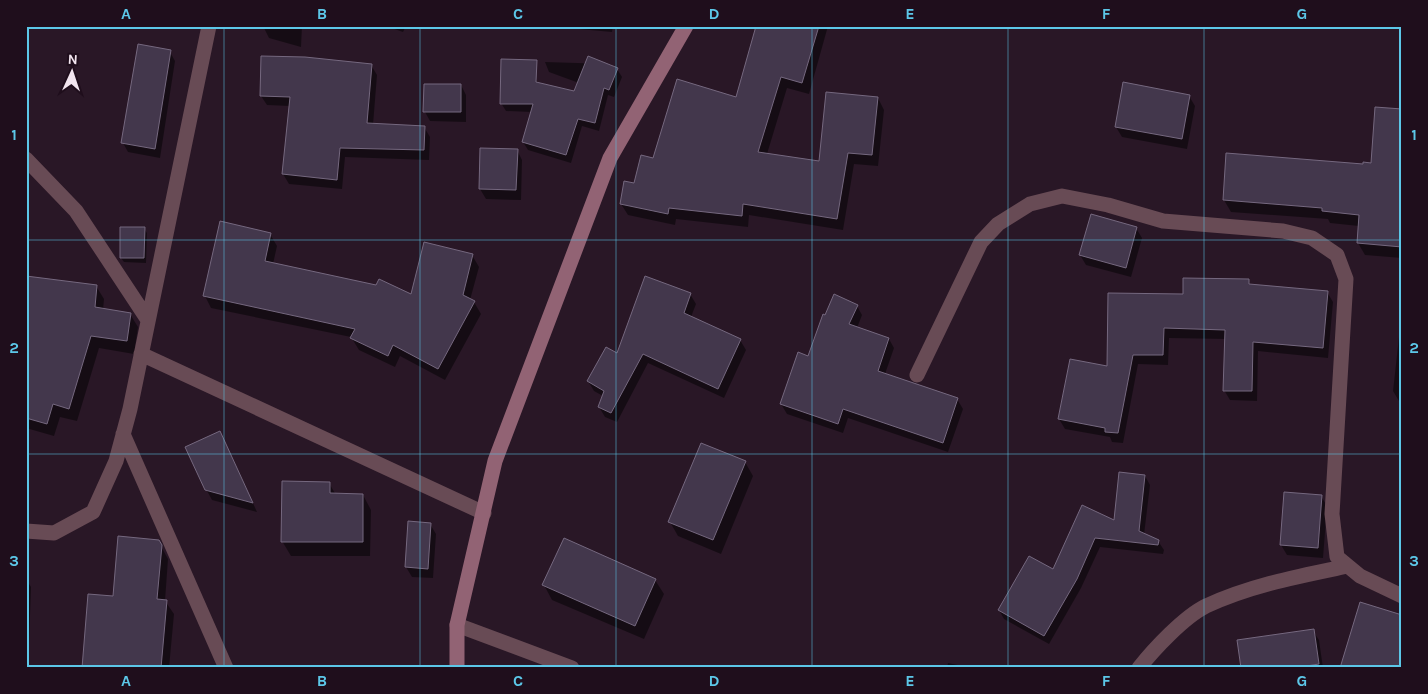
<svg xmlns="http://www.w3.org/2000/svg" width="1428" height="694" viewBox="0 0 1428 694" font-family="Karla,sans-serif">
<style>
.shadow{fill:#0007}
.building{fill:#43374c;stroke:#75687f}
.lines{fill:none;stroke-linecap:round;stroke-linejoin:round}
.street{stroke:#684b55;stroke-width:15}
.secondary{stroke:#926374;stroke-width:15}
.grid{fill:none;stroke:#5cc7e8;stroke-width:1;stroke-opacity:0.55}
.neatline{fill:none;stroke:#5cc7e8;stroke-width:2}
.grid-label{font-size:16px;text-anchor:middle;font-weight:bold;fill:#5cc7e8}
</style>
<rect width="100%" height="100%" fill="#291726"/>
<path class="shadow" d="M263,26h39l-1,21 -32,-9z
M386,26h20l-3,6z
M546,26h67l-1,6z
M757,26h71l-19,68 -22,-6 -20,66 54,8 57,-64 6,12 -6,56 -24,-2 -11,66 -94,-15 -1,12 -72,-8 -1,6 -47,-10 -7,-11 33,-44 83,-62z
M170,52l5,9 -15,97 -32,-6 -5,-9z
M545,62l65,2 7,5 5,8 -8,20 -6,-2 -9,36 -17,-5 -11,37 -43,-13 -5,-8 9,-30 -26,-1 -5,-8 35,-24 2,4 37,9 4,-9 -30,-11z
M371,65l6,10 -4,50 51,2 6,10 -1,23 -84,-3 -3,32 -53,-5 -6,-10 7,-68 -23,-1 -6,-9z
M461,85l5,10v27l-36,-1 -5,-9z
M1189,96l6,10 -8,43 -65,-12 -6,-10z
M1402,111v147l-37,-3 -7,-12 1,-17 -29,-3 -2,-4 -97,-7 -7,-12 148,-36z
M517,150l5,10 -1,40 -35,-1 -6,-10z
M1136,228l6,10 -11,39 -45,-12 -6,-10z
M144,229l3,4 -1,30 -22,-1 -3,-4z
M270,234l7,12 -4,18 139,32 60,-41 7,12 -9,33 4,2 7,12 -36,66 -45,-24 -5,11 -36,-17 -8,-13 -140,-29 -6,-12z
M26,278l70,8 8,13 -1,11 27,4 8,13 -4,27 -35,-6 -22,73 -17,-4 -6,19 -28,-8z
M1248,280l3,5 76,7 6,10 -5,56 -70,-7 -1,50 -27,-1 -6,-10 2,-51 -57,-1 -1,27 -30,-1 -15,79 -11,-1 -2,-5 -45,-8 -6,-10 49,-51 76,-72z
M690,294l6,10 -5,13 49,23 6,10 -22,48 -76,-35 -31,59 -12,-5 -6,-10 4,-11 -9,-5 -6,-10z
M857,306l5,9 -5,13 32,11 5,9 -9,26 72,25 6,10 -15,43 -100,-34 -5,15 -56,-19 -6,-10 28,-47z
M1399,337h3v64h-3l-6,-10z
M225,442l32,70 -45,-12 -6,-11z
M745,462l8,14 -32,78 -43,-18 -8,-14z
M1145,476l5,9 -6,50 14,6 6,9 -1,4 -63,-7 -19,41 -32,56 -45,-25 -5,-9 116,-88z
M329,483l7,12h27l8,15 -1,46h-79l-9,-15z
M1321,496l6,10 -4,52 -36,-3 -6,-10z
M430,524l6,10 -3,44 -21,-1 -6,-10z
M158,541l10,18 -3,42 9,13 -5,54h-86l32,-71z
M26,579l5,8 -2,57h-3z
M655,580l9,14 -20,45 -92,-39 -8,-15z
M1313,631l6,9 4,28h-80z
M948,663l24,5h-25z"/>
<path class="building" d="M756,26h63l-17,57 -21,-6 -23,75 61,9 7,-69 52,5 -6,58 -24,-2 -11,66 -94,-15 -1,12 -73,-8 -1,6 -48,-10 4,-23 10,2 7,-28 12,3 24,-79 59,18z
M138,44l33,6 -16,99 -34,-6z
M261,56l44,1 67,7 -5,59 58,3 -1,24 -84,-2 -3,32 -55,-6 8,-77 -30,-1z
M588,56l30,12 -9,22 -5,-2 -9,35 -17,-4 -12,36 -44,-13 11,-38h-33l1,-45 36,1 -1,22 38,9z
M1123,82l67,13 -8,44 -67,-12z
M424,84h37v28h-38z
M1375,107l27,2v138l-45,-4 2,-28 -37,-4v-3l-99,-8 3,-47 137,11v-2l8,1z
M480,148l38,1 -2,41 -37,-1z
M1091,214l46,13 -11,41 -47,-13z
M220,221l51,12 -6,28 111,24 3,-6 32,15 13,-52 49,12 -10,41 12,6 -37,68 -45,-24 -5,11 -38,-18 5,-9 -152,-33z
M120,227h25l-1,31h-24z
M26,276l71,9 -2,22 36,6 -4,28 -36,-5 -22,73 -16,-5 -6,20 -21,-6z
M645,276l46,17 -7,20 57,26 -23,50 -75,-35 -32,59 -13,-6 6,-16 -17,-10 19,-34 11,6z
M1183,278l66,1v5l79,7 -5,57 -70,-6 -1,49h-29l2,-61 -61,-2 -1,27h-30l-15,78 -13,-1v-4l-47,-9 12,-60 37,7 1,-73 75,1z
M834,294l24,11 -9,19 40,14 -11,33 80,27 -15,45 -100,-34 -5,15 -58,-20 18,-52 10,4 15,-42 2,1z
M220,431l33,72 -48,-13 -20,-43z
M701,443l45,18 -33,79 -45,-18z
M1119,472l26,3 -6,56 20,9 -1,5 -63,-7 -18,41 -33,57 -46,-26 31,-54 24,13 29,-64 32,15z
M282,481l48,1v11l33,1v48h-82z
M1284,492l38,3 -4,53 -38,-3z
M408,521l23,2 -3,46 -23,-2z
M118,536l41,4 3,5 -5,54 10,1 -6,68h-79l6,-74 25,2z
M564,538l92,41 -21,47 -93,-41z
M1360,602l42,13v53h-62z
M1314,629l5,35 -25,4h-53l-4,-28z"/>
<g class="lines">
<path class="street" d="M26,159l50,52 72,109
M141,354l343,159
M917,375l64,-133 17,-18 32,-20 32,-8 46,9 55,16 120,10 29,7 25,17 9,24 -14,235 5,43 23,19 42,20
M123,434l103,234
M26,531l28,2 39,-21 23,-51 14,-52 79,-383
M457,625l115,43
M1139,668c15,-19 45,-51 67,-62 45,-21 94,-30 142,-40"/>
<path class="secondary" d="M457,668v-43l38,-164 115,-303 76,-132"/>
</g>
<path class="grid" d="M224,26v642M420,26v642M616,26v642M812,26v642M1008,26v642M1204,26v642M26,240h1376M26,454h1376"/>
<rect width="1428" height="694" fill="none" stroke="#1f0e1c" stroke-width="55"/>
<g transform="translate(72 72) rotate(3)" stroke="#1f0e1c" stroke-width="4" paint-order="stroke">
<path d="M0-4L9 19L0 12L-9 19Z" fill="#f2e5ef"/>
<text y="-8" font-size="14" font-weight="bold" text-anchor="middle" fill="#f2e5ef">N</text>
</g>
<rect x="28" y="28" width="1372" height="638" class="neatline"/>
<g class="grid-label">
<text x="126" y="19">A</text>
<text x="322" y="19">B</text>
<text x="518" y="19">C</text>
<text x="714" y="19">D</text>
<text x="910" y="19">E</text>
<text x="1106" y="19">F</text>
<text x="1302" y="19">G</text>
<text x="14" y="140">1</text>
<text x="1414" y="140">1</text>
<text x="14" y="353">2</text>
<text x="1414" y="353">2</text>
<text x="14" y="566">3</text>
<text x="1414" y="566">3</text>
<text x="126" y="686">A</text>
<text x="322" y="686">B</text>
<text x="518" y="686">C</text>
<text x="714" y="686">D</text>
<text x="910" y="686">E</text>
<text x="1106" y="686">F</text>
<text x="1302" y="686">G</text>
</g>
</svg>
